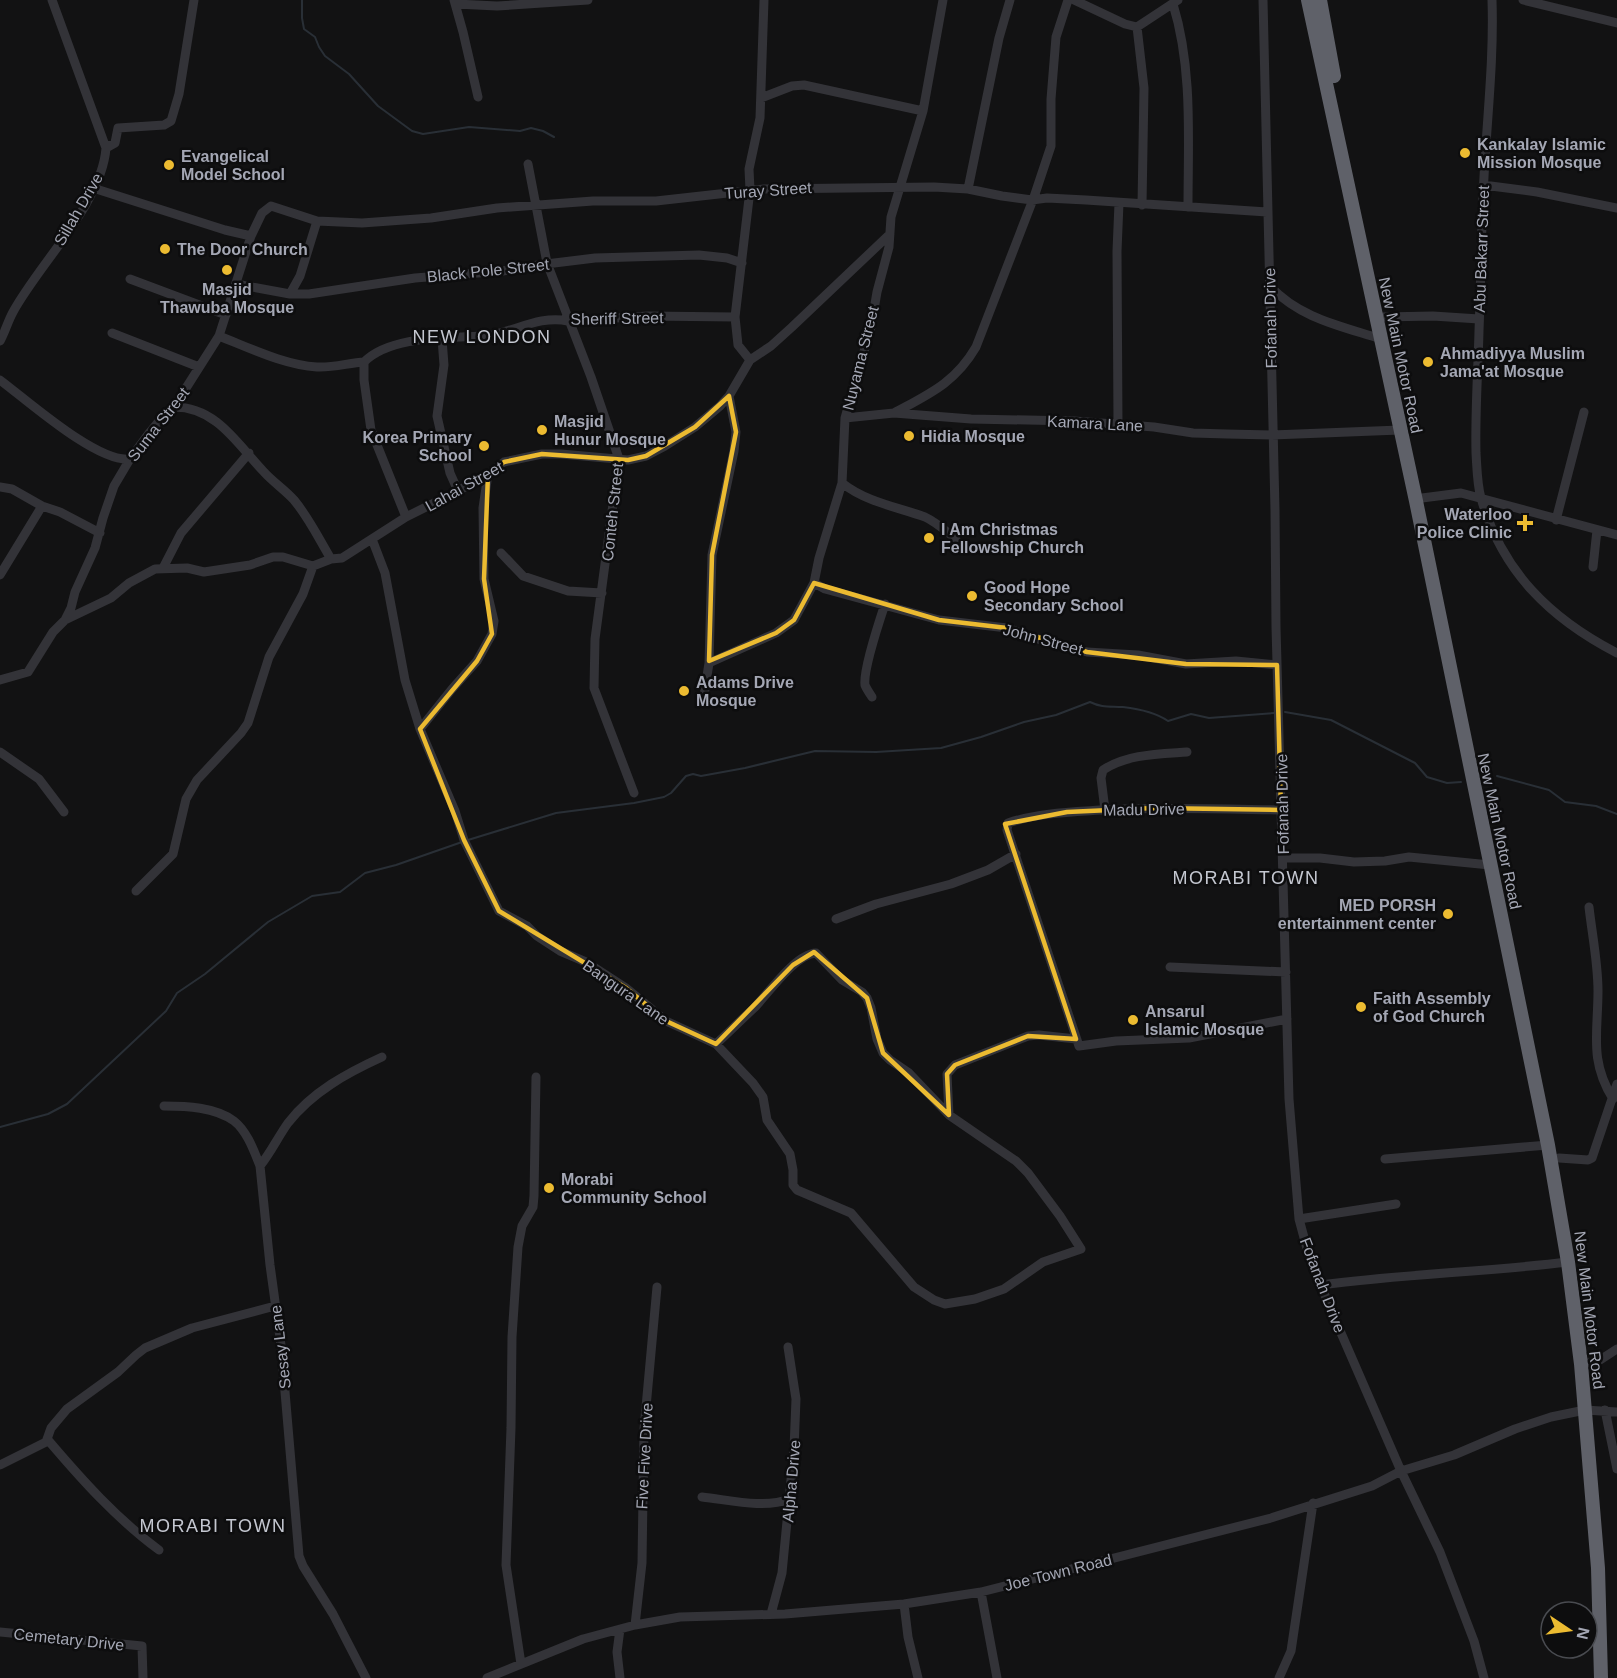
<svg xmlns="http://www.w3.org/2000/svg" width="1617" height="1678" viewBox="0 0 1617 1678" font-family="Arial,sans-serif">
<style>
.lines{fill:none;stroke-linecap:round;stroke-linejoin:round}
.stream{stroke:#292f36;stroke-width:2}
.minor{stroke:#333338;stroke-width:9}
.highway{stroke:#5f6169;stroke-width:14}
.marked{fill:none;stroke:#ecbb31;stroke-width:4.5;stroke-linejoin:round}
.poi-dot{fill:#ecbb31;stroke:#0d0d0e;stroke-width:2}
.labels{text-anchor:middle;stroke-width:5;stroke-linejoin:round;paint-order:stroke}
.poi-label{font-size:16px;font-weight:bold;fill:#a4a7b4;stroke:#0d0d0e;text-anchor:start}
.street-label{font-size:16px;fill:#a4a7b4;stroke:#0d0d0e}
.neighbourhood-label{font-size:18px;letter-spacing:1.5px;fill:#c4c7d0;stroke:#0d0d0e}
</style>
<rect width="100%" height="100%" fill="#121213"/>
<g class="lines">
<path class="stream" d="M302,0v18l2,11 11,8 4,10 6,9 24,18 29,32 34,25 11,3 46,-7 51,4 11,-3 12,3 11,6
M1285,712l46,8 84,43 12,14 20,6 14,-1
M1497,776l52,14 16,12 31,4 21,8
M468,840l88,-27 78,-10 30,-6 7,-4 15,-17 7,-2 8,2 44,-8 70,-17 61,1 65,-4 40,-11 43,-15 32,-7 34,-13c12,6 21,4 33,5 17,2 32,5 45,14l23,-7 18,4 65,-5
M0,1127l48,-13 19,-10 99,-93 11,-18 28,-19 63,-52 44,-26 28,-4 25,-19 31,-8 66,-23"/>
<path class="minor" d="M454,0l9,32 15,65
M1074,0l51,24 12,3 41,-27
M1263,0l12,510 1,117 13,472 10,120 10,37 19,47 73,168 39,81 34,89 10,37
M1492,0c2,59 -5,118 -8,177 -3,51 -3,102 -5,154 -1,41 -4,81 -3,122 1,15 1,31 5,45 21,74 70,121 136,155
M1523,0l94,23
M456,4l41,2 91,-6
M1173,4c20,65 15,136 15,203
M1137,27l7,61 -2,117
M761,98l31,-12 12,-1 119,26
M106,148l9,-5 3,-15 46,-3 7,-4 8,-27 15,-94
M528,164l19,99 44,114 28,82 -24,180 -1,49 40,105
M1483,185l54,7 80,16
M93,188l132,42 26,6
M968,189l31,-151 11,-38
M130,279l96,36
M236,284l54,10h19l106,-16 88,-7 35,-6 57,-7 104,-3 28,3 15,5
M1270,286c29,32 71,40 111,53
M290,294l10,-18 17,-55
M1383,317l50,-1 46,3
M112,333l87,34
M219,336c31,12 65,29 98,31 15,1 32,-4 47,-5
M442,339l2,26 -7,51 13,57 8,18
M0,341c5,-9 8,-20 13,-29 26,-48 89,-109 93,-164l-54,-148
M750,360l-12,-15 -3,-28 15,-127 -1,-21 11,-51 4,-118
M364,362c22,-22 66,-24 96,-25 10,-1 22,0 32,-2 25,-5 50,-20 76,-14l80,-5 87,1
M364,362v18l7,50 35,87
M0,380c27,20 97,83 130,79
M174,407c43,0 64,38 90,65 9,10 21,18 30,28 15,18 25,39 37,59l11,-1 64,-41 52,-26 30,-17 16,-12 38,-8h19l67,6 18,-4 19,-10 30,-19 25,-21 9,-10 21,-36 21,-14 21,-19 98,-93
M894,413c35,-19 61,-30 82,-66l58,-150 17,-51v-47l5,-62 12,-37
M845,418l49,-5 77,6 103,2 80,6 39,6 34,1 45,1 128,-5
M1118,424l-1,-173 2,-48
M842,483c24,19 55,24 83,34 11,5 22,15 31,22
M0,487l12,2 30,17
M1422,498l39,-5 156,42
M1556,520l28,-108
M372,539l13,34 20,107 15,49 35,82 9,29 35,71 28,15 10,10 23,15 26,11 40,26 40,33 50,23 37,39 10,14 4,23 23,34 3,16v15l4,5 54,23 63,74 20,13 11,4 30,-5 29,-10 39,-27 38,-13 -21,-33 -32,-43 -12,-12 -67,-46 -40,-42 -19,-13 -7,-7 -6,-14 -6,-31 -4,-10 -5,-6 -20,-12 -26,-27c-21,1 -48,41 -62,55 -13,12 -25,24 -38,36
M501,553l22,23 45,15 34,2
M1593,567l4,-37
M163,568l18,-35 68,-80
M0,575l42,-69 18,6 40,21
M814,583l11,6 114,31 68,8 37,13 43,11 51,3 48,9 50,-3 41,4
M65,620l46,-22 18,-15 26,-14 32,-1 17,4 46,-7 23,-8h10l30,9 18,-7
M709,663l67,-30 18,-13 20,-37 5,-25 23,-75 3,-65 26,-91 6,-35 12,-45 2,-30 32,-106 20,-111
M0,680l28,-8 25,-40 12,-12 6,-12 4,-16 20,-44 8,-30 11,-32 16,-27 20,-27 14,-17 10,-8 45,-71 32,-100 11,-23 9,-7 46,15 45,2 69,-5 66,-10 96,-7h63l108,-12 170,-2 34,2 34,7 30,4 15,-2 39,2 181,12
M872,697c-2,-3 -6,-9 -7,-12 -2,-14 15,-66 20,-81
M703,702l6,-39 3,-108 22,-104 2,-19 -7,-36
M420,729l32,-40 25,-28 15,-27 2,-13 -10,-42 -1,-71 5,-34
M0,752l39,27 25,33
M1105,810l-4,-32 2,-8c24,-16 56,-16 84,-18
M1281,810c-60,-1 -120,-3 -181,0 -30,2 -62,3 -92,13l-1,7 72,216 37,-5 73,-3 98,-19
M1283,858h37l34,4 31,-1 24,-4 81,8
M136,891l37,-37 13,-55 11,-19 44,-47 7,-10 21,-66 34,-63 10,-28
M1589,907c3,27 9,56 9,84 0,42 -9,69 15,108
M836,919l40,-15 75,-20 37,-14 28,-16
M1170,967l116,5
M164,1106c22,0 51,1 70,15 13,10 20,30 26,45
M949,1115l-2,-41 8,-9 73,-29 11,-1 37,4
M1559,1158l29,2 4,-2 25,-74
M1385,1159l163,-14
M1299,1219l97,-15
M1321,1285c82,-11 165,-13 247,-23
M1588,1363l12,-3 17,-11
M1605,1410l12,59
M48,1440c34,40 69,79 111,110
M0,1465l46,-23 5,-14 16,-19 51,-37 18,-17 9,-7 47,-20 83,-22
M702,1497c28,3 61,12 88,2
M981,1592l16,86
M904,1604l4,33 10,41
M771,1614l11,-41 12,-124 2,-50 -8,-52
M635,1625l7,-62 2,-134 13,-142
M0,1632l142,14 1,32
M521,1664l-15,-99 5,-137 1,-91 6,-90 4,-21 11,-19 1,-11 2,-119
M366,1678l-33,-64 -30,-48 -4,-10 -18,-211 -11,-80 -10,-99c11,-14 18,-29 28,-43 24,-31 59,-50 94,-66
M487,1678l96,-39 52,-14 45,-8 105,-3 119,-10 77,-12 290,-74 101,-32 29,-15 53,-16 61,-26 36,-12 34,-7 32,2
M620,1678l-3,-26 3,-23
M1279,1678l12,-27 22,-148"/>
<path class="highway" d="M1308,0l108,501 132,644 20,117 13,102 17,204 3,110
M1320,0l14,76"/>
</g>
<path class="marked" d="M729,396l7,36 -24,123 -3,106 67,-28 18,-13 20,-37 125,37 68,8 80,24 99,12 91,1 4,145 -127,-2 -87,4 -62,12 71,215 -48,-3 -73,29 -8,9 2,41 -66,-62 -16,-55 -53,-46 -21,13 -77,79 -50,-23 -40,-33 -127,-77 -35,-71 -44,-111 57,-68 15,-27 -8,-55 4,-105 16,-12 38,-8 86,6 18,-4 49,-29z"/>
<g class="poi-dot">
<circle cx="1465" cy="153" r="6"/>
<circle cx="169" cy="165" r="6"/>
<circle cx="165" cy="249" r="6"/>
<circle cx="227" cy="270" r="6"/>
<circle cx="1428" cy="362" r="6"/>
<circle cx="542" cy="430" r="6"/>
<circle cx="909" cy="436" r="6"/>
<circle cx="484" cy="446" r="6"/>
<path d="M1522 514h6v6h6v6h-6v6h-6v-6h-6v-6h6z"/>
<circle cx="929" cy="538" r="6"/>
<circle cx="972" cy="596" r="6"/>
<circle cx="684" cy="691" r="6"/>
<circle cx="1448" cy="914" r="6"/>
<circle cx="1361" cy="1007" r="6"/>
<circle cx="1133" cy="1020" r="6"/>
<circle cx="549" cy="1188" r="6"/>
</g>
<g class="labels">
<g class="poi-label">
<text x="1477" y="150">Kankalay Islamic<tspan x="1477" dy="18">Mission Mosque</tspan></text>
<text x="181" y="162">Evangelical<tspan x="181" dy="18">Model School</tspan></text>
<text x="177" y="255">The Door Church</text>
<text x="227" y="295" text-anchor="middle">Masjid<tspan x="227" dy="18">Thawuba Mosque</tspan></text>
<text x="1440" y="359">Ahmadiyya Muslim<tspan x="1440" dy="18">Jama'at Mosque</tspan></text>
<text x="554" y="427">Masjid<tspan x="554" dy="18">Hunur Mosque</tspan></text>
<text x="921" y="442">Hidia Mosque</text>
<text x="472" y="443" text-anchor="end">Korea Primary<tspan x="472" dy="18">School</tspan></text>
<text x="1512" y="520" text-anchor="end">Waterloo<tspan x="1512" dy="18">Police Clinic</tspan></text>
<text x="941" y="535">I Am Christmas<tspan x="941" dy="18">Fellowship Church</tspan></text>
<text x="984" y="593">Good Hope<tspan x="984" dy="18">Secondary School</tspan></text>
<text x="696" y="688">Adams Drive<tspan x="696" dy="18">Mosque</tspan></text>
<text x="1436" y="911" text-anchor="end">MED PORSH<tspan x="1436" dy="18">entertainment center</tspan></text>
<text x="1373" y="1004">Faith Assembly<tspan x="1373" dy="18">of God Church</tspan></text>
<text x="1145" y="1017">Ansarul<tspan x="1145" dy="18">Islamic Mosque</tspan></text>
<text x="561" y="1185">Morabi<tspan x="561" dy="18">Community School</tspan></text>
</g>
<g class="street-label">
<text transform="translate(768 190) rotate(-4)" y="6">Turay Street</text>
<text transform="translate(78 209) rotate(-60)" y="6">Sillah Drive</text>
<text transform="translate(1481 249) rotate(-88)" y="6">Abu Bakarr Street</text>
<text transform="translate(488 270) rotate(-6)" y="6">Black Pole Street</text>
<text transform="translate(617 318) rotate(-1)" y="6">Sheriff Street</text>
<text transform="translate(1270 318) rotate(-91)" y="6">Fofanah Drive</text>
<text transform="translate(1401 355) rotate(78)" y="6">New Main Motor Road</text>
<text transform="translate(860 358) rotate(-76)" y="6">Nuyama Street</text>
<text transform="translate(1095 423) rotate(3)" y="6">Kamara Lane</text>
<text transform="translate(158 424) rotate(-52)" y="6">Suma Street</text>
<text transform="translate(464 486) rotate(-29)" y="6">Lahai Street</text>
<text transform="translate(612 512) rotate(-84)" y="6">Conteh Street</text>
<text transform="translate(1043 639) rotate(15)" y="6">John Street</text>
<text transform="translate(1282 804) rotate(-91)" y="6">Fofanah Drive</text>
<text transform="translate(1144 809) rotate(-1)" y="6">Madu Drive</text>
<text transform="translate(1500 831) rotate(78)" y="6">New Main Motor Road</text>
<text transform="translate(626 992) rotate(35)" y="6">Bangura Lane</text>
<text transform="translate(1323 1285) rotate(69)" y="6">Fofanah Drive</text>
<text transform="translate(1590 1310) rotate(83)" y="6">New Main Motor Road</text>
<text transform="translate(280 1347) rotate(-97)" y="6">Sesay Lane</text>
<text transform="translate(644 1456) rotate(-87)" y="6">Five Five Drive</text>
<text transform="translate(791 1481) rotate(-85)" y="6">Alpha Drive</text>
<text transform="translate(1058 1572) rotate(-14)" y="6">Joe Town Road</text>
<text transform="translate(69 1639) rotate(6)" y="6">Cemetary Drive</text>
</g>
<g class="neighbourhood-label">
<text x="482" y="343">NEW LONDON</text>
<text x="1246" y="884">MORABI TOWN</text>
<text x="213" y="1532">MORABI TOWN</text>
</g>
</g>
<g transform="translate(1569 1630) rotate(103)"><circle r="28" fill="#0d0d0e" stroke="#494b50" stroke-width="1.5"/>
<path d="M0-4.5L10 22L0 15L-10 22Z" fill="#ecbb31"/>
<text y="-9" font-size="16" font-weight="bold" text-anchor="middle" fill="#a4a7b4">N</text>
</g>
</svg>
